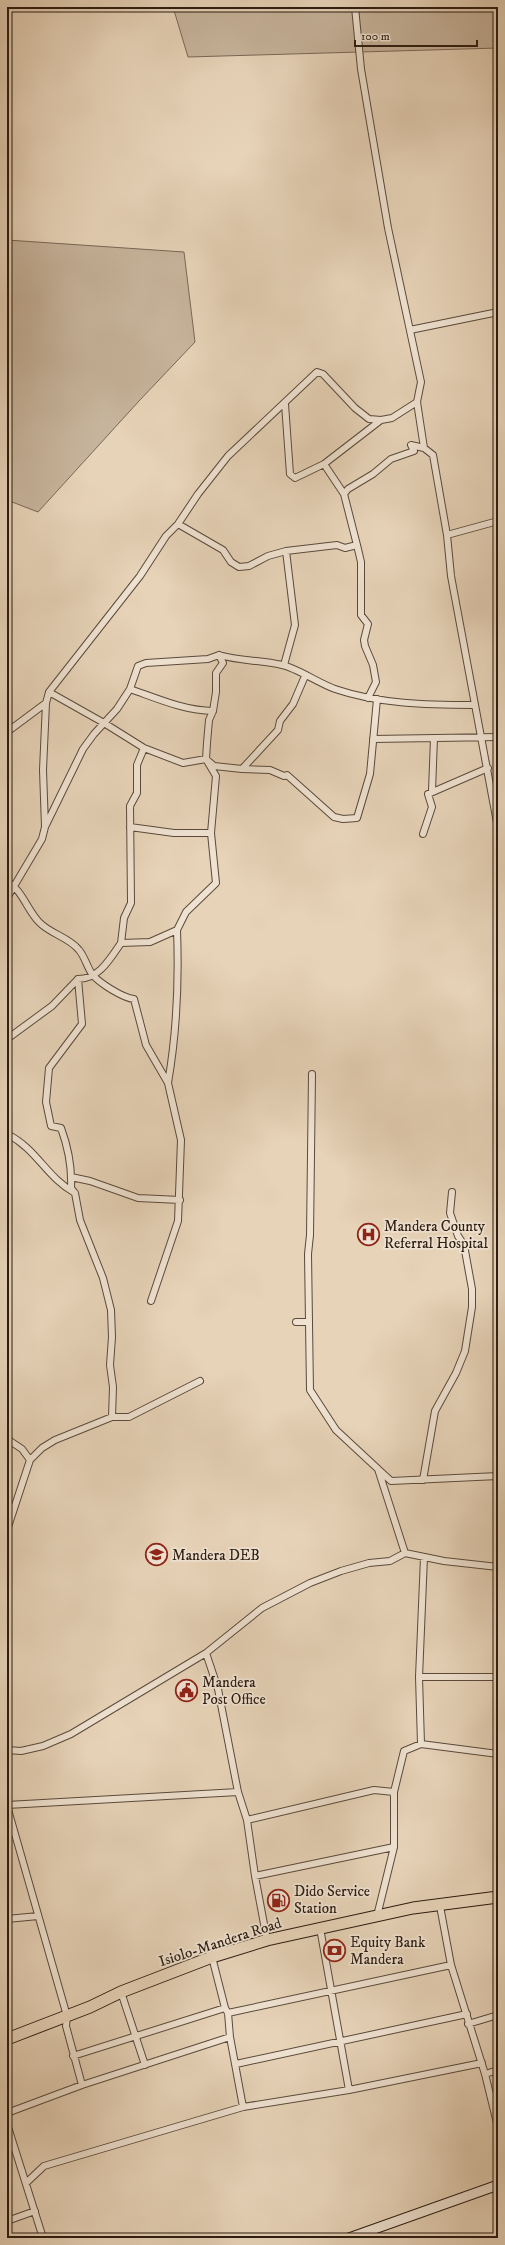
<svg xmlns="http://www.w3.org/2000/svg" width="505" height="2245" viewBox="0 0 505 2245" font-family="'IM FELL DW Pica',serif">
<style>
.green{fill:#c7b49c;stroke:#796857}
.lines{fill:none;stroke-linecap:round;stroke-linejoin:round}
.minor-casing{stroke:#5a4a3c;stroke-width:8}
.secondary-casing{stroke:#2b1c12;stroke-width:11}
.trunk-casing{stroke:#2b1c12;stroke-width:13}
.minor{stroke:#efe2d1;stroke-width:6}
.secondary{stroke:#efe2d1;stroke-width:9}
.trunk{stroke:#e7d3b8;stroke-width:11}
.labels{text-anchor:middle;stroke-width:3.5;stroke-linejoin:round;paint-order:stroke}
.poi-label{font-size:15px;fill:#2b1c12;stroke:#efe2d1;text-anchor:start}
.street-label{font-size:15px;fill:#2b1c12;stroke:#efe2d1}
</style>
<rect width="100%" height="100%" fill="#e7d3b8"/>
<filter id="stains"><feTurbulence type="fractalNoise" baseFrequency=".005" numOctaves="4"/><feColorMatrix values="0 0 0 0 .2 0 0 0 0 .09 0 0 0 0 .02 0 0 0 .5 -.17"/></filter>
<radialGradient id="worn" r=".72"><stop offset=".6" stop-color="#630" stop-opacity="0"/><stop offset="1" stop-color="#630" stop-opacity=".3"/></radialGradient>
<path class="green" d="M173,7h325v41l-310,9z
M7,240l177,12 11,90 -56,59 -101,111 -31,-12z"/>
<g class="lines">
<defs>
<path id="minor" d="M355,7l6,62 27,159 33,154 -4,20 7,46 9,7 14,80 4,41 47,252
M410,330l88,-18
M285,404l5,70 5,4 29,-14
M344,494l4,-5 25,-15 18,-15 23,-8 -3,-6 13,3
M178,524l45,26 8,12 8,5 10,-1 19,-10 18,-5 51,-6 8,3 12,-3 4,17v53l7,9 -4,16 1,6 8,19 3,17 -8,16
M447,535l51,-14
M357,545l-13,-51 -20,-30 57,-44 11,-2 25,-16
M284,665l11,-40 -9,-74
M130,689c26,9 55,22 83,22
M49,692l55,31 40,25 39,15 23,-4 8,7 28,3 36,-39 2,-9 13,-17 12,-28
M7,732l39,-29
M373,739l125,-2
M242,769l28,1 14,6 3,-1 47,42 9,2 14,-1 13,-44 7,-75
M432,791l2,-53
M46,825l37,-76 11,-15 23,-25 13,-20 8,-23 8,-3 62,-4 11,-4c20,6 42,5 63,10 15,3 36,18 53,24 44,15 92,16 139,16
M130,827l44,6h37
M423,834l9,-27 -4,-13 60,-26
M7,882c15,7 20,28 32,40 11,12 30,15 40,28 6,7 8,17 13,24 7,9 31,24 42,25l12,46 22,38 13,57 -3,81 -27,80
M7,898l35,-59 3,-12 -2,-57 3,-67 3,-11 91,-116 26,-40 12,-12 20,-30 30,-38 89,-84 6,2 32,34 14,11 12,1
M121,943l3,-25 7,-15 -1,-97 7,-13v-28l7,-17
M7,1039l45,-33 26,-27c21,0 32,-20 43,-36l29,-1 27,-12 9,-18 30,-29 -5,-50 5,-57 -10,-17 1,-16 2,-23 4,-9 3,-19v-19l7,-10 -4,-8
M312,1074l-2,161 -2,19 2,136 26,40 42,39 27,84
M168,1083c9,-52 11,-101 9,-153
M7,1134c30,15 39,43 68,59l5,27 23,58 8,32 1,27 -2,28 3,22 -1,30
M71,1177l19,4 48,17 42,2
M74,1192l-3,-4c1,-21 -3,-41 -10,-60l-10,-2 -5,-24 3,-34 33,-44 -4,-45
M296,1322h12
M7,1439l15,10 8,11
M379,1470l12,11 107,-5
M423,1480l12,-69 21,-38 9,-22 7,-44v-18l-8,-44 -6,-9 -8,-23 2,-21
M7,1530l23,-70 12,-12 13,-8 57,-23h17l71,-36
M206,1653l12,36 20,103 9,28 8,56 12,64
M419,1677h79
M421,1744l77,10
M7,1750l14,1 22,-5 28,-12 135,-81 56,-45 48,-25 31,-12 28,-8 21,-2 15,-8 39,8 54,6
M7,1805l231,-13
M7,1806l60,210 -1,10 16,59
M247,1820l127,-30 20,2
M255,1876l139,-29
M440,1906l11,59 34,109 13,53
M377,1916l17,-69v-55l10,-41 17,-7 -2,-67 5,-120
M7,1919l31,-3
M320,1928l29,162
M212,1957l13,51 3,5 2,24 13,70
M121,1992l24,73
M228,2013l223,-48
M468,2024l30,-9
M73,2056l152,-48
M236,2064l231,-50
M485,2074l13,-4
M7,2113l75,-28 148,-48
M7,2124l36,114
M26,2183l18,-17 199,-59 106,-17 133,-27
M7,2221l28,-10"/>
<path id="secondary" d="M349,2238l149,-53"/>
<path id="trunk" d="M7,2039l83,-32 31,-15 91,-35 55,-17 146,-32 85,-11"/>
</defs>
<use href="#minor" class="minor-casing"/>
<use href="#secondary" class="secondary-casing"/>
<use href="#trunk" class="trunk-casing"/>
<use href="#minor" class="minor"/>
<use href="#secondary" class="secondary"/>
<use href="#trunk" class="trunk"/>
</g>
<defs>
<symbol id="hospital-ring" viewBox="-11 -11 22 22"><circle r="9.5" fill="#efe2d1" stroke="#8f2418" stroke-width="1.5"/><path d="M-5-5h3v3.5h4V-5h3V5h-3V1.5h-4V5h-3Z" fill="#8f2418"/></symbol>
<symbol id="school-ring" viewBox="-11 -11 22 22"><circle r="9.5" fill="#efe2d1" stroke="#8f2418" stroke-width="1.5"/><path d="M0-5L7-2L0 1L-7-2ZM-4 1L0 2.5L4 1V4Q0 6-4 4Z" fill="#8f2418"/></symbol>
<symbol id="civic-ring" viewBox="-11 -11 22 22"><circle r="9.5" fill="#efe2d1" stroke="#8f2418" stroke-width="1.5"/><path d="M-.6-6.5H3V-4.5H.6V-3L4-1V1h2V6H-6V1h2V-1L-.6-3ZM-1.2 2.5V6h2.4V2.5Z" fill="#8f2418"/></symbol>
<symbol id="fuel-ring" viewBox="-11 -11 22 22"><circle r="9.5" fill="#efe2d1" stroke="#8f2418" stroke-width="1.5"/><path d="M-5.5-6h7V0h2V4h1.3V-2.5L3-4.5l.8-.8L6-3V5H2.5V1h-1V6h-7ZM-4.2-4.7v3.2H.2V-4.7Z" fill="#8f2418"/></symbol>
<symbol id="bank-ring" viewBox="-11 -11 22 22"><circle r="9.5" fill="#efe2d1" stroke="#8f2418" stroke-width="1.5"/><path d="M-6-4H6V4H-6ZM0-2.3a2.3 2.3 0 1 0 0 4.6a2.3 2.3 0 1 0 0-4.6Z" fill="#8f2418"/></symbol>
</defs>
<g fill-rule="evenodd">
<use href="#hospital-ring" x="356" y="1222" width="25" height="25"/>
<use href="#school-ring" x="144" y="1542" width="25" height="25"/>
<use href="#civic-ring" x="174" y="1678" width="25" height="25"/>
<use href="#fuel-ring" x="266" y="1888" width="25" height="25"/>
<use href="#bank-ring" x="322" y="1938" width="25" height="25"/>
</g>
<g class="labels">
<g class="poi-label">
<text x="384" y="1231">Mandera County<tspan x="384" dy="17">Referral Hospital</tspan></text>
<text x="172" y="1560">Mandera DEB</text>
<text x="202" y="1687">Mandera<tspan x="202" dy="17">Post Office</tspan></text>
<text x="294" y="1896">Dido Service<tspan x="294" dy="17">Station</tspan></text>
<text x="350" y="1947">Equity Bank<tspan x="350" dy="17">Mandera</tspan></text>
</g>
<g class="street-label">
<text transform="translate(220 1942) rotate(-18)" y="5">Isiolo-Mandera Road</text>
</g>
</g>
<rect width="505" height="2245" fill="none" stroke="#e7d3b8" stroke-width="24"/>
<rect x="8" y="8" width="489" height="2229" fill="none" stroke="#2b1c12" stroke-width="2"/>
<rect x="12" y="12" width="481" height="2221" fill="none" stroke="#2b1c12"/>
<path d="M355 40v6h122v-6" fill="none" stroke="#2b1c12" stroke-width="2"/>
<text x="361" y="40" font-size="12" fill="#2b1c12" stroke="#efe2d1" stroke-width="3" paint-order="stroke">100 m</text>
<rect width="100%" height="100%" filter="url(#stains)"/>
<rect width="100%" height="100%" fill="url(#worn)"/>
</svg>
